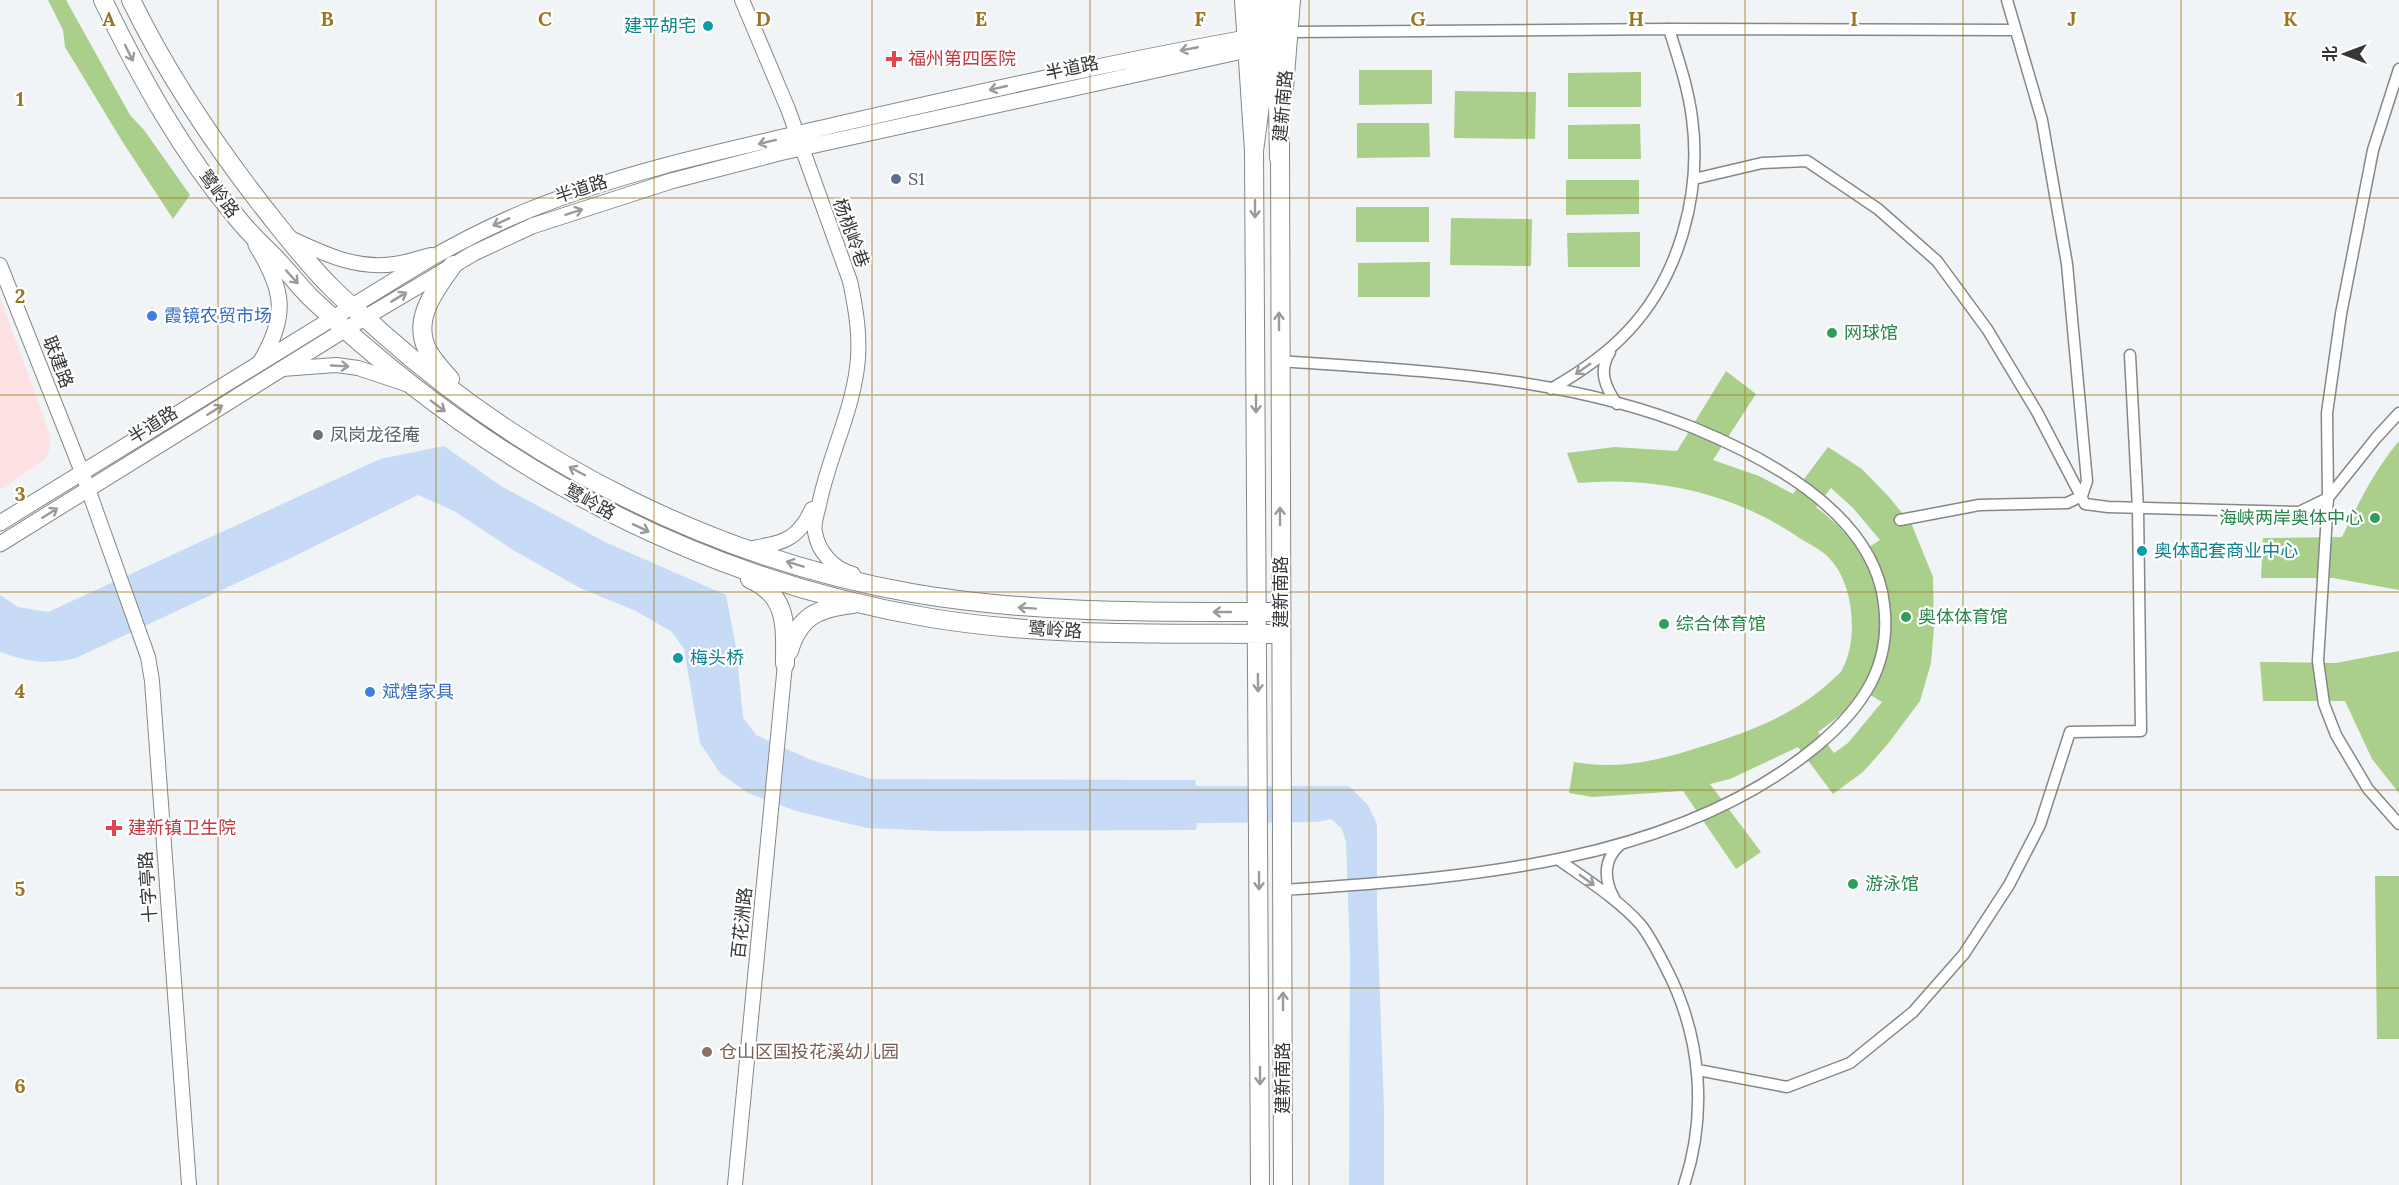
<svg xmlns="http://www.w3.org/2000/svg" width="2399" height="1185" viewBox="0 0 2399 1185" font-family="Lora,'Noto Sans SC',serif">
<style>
.education{fill:#fde2e4}
.green{fill:#aacf8a;fill-rule:evenodd}
.water{fill:#c7dbf7}
.lines{fill:none;stroke-linecap:round;stroke-linejoin:round}
.minor-casing{stroke:#858789;stroke-width:13}
.tertiary-casing{stroke:#858789;stroke-width:16}
.secondary-casing{stroke:#858789;stroke-width:17}
.primary-casing{stroke:#858789;stroke-width:20}
.trunk-casing{stroke:#858789;stroke-width:20}
.minor{stroke:#fff;stroke-width:10}
.tertiary{stroke:#fff;stroke-width:14}
.secondary{stroke:#fff;stroke-width:15}
.primary{stroke:#fff;stroke-width:18}
.trunk{stroke:#fff;stroke-width:18}
.oneway{stroke:#9a9a9b}
.grid{fill:none;stroke:#9a7621;stroke-width:1.5;stroke-opacity:0.55}
.culture-dot{fill:#0f9aa8;stroke:#fff;stroke-width:2}
.health-dot{fill:#e0444e;stroke:#fff;stroke-width:2}
.service-dot{fill:#5c6f8a;stroke:#fff;stroke-width:2}
.shop-dot{fill:#3f7fe0;stroke:#fff;stroke-width:2}
.leisure-dot{fill:#2e9e5b;stroke:#fff;stroke-width:2}
.worship-dot{fill:#6b7280;stroke:#fff;stroke-width:2}
.education-dot{fill:#8d6e63;stroke:#fff;stroke-width:2}
.labels{text-anchor:middle;stroke-width:4.5;stroke-linejoin:round;paint-order:stroke}
.culture-label{font-size:18px;fill:#0d838f;stroke:#fff;text-anchor:start}
.health-label{font-size:18px;fill:#be3a42;stroke:#fff;text-anchor:start}
.street-label{font-size:18px;fill:#353637;stroke:#fff}
.service-label{font-size:18px;fill:#4e5e75;stroke:#fff;text-anchor:start}
.shop-label{font-size:18px;fill:#366cbe;stroke:#fff;text-anchor:start}
.leisure-label{font-size:18px;fill:#27864d;stroke:#fff;text-anchor:start}
.worship-label{font-size:18px;fill:#5b616d;stroke:#fff;text-anchor:start}
.education-label{font-size:18px;fill:#785e54;stroke:#fff;text-anchor:start}
.grid-label{font-size:20px;text-anchor:middle;font-weight:bold;fill:#9a7621;stroke:#fff;stroke-width:4.5;stroke-linejoin:round;paint-order:stroke}
</style>
<rect width="100%" height="100%" fill="#f1f4f6"/>
<path class="education" d="M0,297l51,140 -2,16 -5,7 -44,30z"/>
<path class="green" d="M48,0h18l64,115 14,15 46,65 -17,24 -51,-78 -57,-94 -2,-17z
M1359,70h73v34l-73,1z
M1641,72v35h-73v-34z
M1455,91l81,1 -1,47 -81,-1z
M1357,123h72l1,34 -73,1z
M1640,124l1,35h-73v-34z
M1566,180h73v34l-73,1z
M1356,207h73v35h-73z
M1451,218l81,1 -1,47 -81,-1z
M1640,232v35h-72l-1,-34z
M1430,262v35h-72v-34z
M1726,371l30,23 -43,66 46,16 34,18 35,-47 34,22 27,28 23,28 21,52 1,51 -3,35 -11,38 -33,44 -24,27 -30,22 -35,-47 -68,32 -20,5 51,68 -25,17 -53,-78 -91,6 -23,-4 5,-31c51,9 93,-4 142,-20 41,-13 83,-31 115,-61 4,-4 10,-8 12,-13 9,-19 10,-37 8,-57 -2,-19 -9,-40 -22,-53 -8,-9 -21,-14 -31,-21 -65,-44 -142,-61 -220,-54l-11,-30 48,-6 62,4zM1831,488l22,20 27,32 -20,13c-12,-19 -26,-32 -44,-46zM1862,690l20,12 -34,41 -14,10 -16,-21c17,-12 32,-24 44,-42z
M2399,441v149l-66,-12h-72l2,-40 79,-1c16,-33 33,-68 57,-96z
M2399,651v142l-27,-34 -27,-58h-82l-3,-39 76,1z
M2375,876h24v163h-22z"/>
<path class="water" d="M444,446l57,40 104,56 121,53 10,52 7,70 13,18 53,24 62,20 324,1 1,6h153l19,19 9,19v87l7,198v76h-35l1,-229 -4,-114 -4,-13 -11,-10 -13,3 -121,1 -1,7 -259,1 -70,-3 -71,-17 -48,-18 -28,-20 -20,-30 -16,-94 -12,-17 -36,-21 -56,-23 -67,-38 -59,-39 -36,-16 -121,60 -221,103c-30,7 -47,4 -76,-6v-57l18,12 30,5 332,-153z"/>
<g class="lines">
<defs>
<path id="minor" d="M1289,32l380,-3 346,1
M2399,69l-26,81 -32,164 -14,99 1,85 -10,163 6,43 12,31 32,54 31,35
M1694,179l68,-16 45,-2 71,48 59,52 50,68 50,83 48,92 23,3 191,5 29,-14 48,-60 23,-25
M1610,352c-12,19 -5,35 7,52
M1280,361c138,10 283,14 414,67 75,31 180,86 190,176 8,61 -21,103 -66,141 -144,120 -356,133 -536,145
M1551,389c28,-16 55,-34 77,-58 52,-55 74,-139 64,-213 -4,-31 -14,-60 -23,-89
M1900,520l79,-15 88,-2 15,-7 5,-15 -20,-217 -25,-144 -35,-120
M1559,860c28,20 59,39 82,65 10,13 18,29 25,43 35,67 42,145 18,217
M1614,898c-10,-18 -11,-39 6,-53
M1698,1070l89,17 63,-24 63,-51 51,-58 45,-69 31,-60 30,-93 71,-1 -3,-223 -8,-153"/>
<path id="tertiary" d="M742,0l46,109 62,172c6,28 11,58 7,87 -6,47 -29,91 -38,137 -2,9 -6,19 -4,27 3,20 19,37 38,42
M288,237c34,16 68,33 107,27 12,-2 24,-6 36,-9
M0,265l82,207 66,185 4,24 37,504
M282,369l54,-4 22,3 48,16
M747,549c34,-6 50,-7 65,-40
M735,1185l50,-521"/>
<path id="secondary" d="M256,245c28,45 32,70 5,116
M0,523l416,-256c37,-22 74,-41 113,-57 101,-41 213,-63 319,-88 132,-30 265,-60 398,-84
M0,544l346,-215 128,-76 58,-27 139,-45 108,-28 468,-103"/>
<path id="primary" d="M103,0c37,77 79,153 135,219 12,15 26,28 39,41 12,13 22,26 34,38 175,166 380,280 620,320 115,19 233,15 350,16
M131,0c40,82 91,156 148,227 16,20 32,40 50,58 16,17 35,31 52,47 148,132 335,227 531,261 122,21 246,19 369,19
M1244,0l10,151 6,1034
M1284,88l7,-88
M1280,142l3,1043
M450,379c-8,-9 -18,-19 -23,-30 -15,-31 9,-60 26,-84
M750,579c39,17 35,49 35,85
M789,651c10,-35 29,-43 64,-47"/>
<path id="trunk" d="M1276,0l3,158
M1254,151l6,-46v-105"/>
</defs>
<use href="#minor" class="minor-casing"/>
<use href="#tertiary" class="tertiary-casing"/>
<use href="#secondary" class="secondary-casing"/>
<use href="#primary" class="primary-casing"/>
<use href="#trunk" class="trunk-casing"/>
<use href="#minor" class="minor"/>
<use href="#tertiary" class="tertiary"/>
<use href="#secondary" class="secondary"/>
<use href="#primary" class="primary"/>
<use href="#trunk" class="trunk"/>
</g>
<defs><path id="oneway-shaft" d="M-6 0H5M1.5-3L5.5 0L1.5 3" fill="none" stroke-width="1.6" stroke-linecap="round" stroke-linejoin="round" transform="scale(1.5)"/></defs>
<g class="oneway">
<use href="#oneway-shaft" transform="translate(1189 49) rotate(169)"/>
<use href="#oneway-shaft" transform="translate(129 53) rotate(64)"/>
<use href="#oneway-shaft" transform="translate(998 88) rotate(167)"/>
<use href="#oneway-shaft" transform="translate(767 142) rotate(166)"/>
<use href="#oneway-shaft" transform="translate(1255 209) rotate(90)"/>
<use href="#oneway-shaft" transform="translate(574 212) rotate(-18)"/>
<use href="#oneway-shaft" transform="translate(501 222) rotate(156)"/>
<use href="#oneway-shaft" transform="translate(292 277) rotate(48)"/>
<use href="#oneway-shaft" transform="translate(399 297) rotate(-31)"/>
<use href="#oneway-shaft" transform="translate(1279 321) rotate(-90)"/>
<use href="#oneway-shaft" transform="translate(340 366) rotate(3)"/>
<use href="#oneway-shaft" transform="translate(1583 369) rotate(145)"/>
<use href="#oneway-shaft" transform="translate(1256 404) rotate(90)"/>
<use href="#oneway-shaft" transform="translate(438 406) rotate(37)"/>
<use href="#oneway-shaft" transform="translate(215 410) rotate(-32)"/>
<use href="#oneway-shaft" transform="translate(577 471) rotate(-152)"/>
<use href="#oneway-shaft" transform="translate(50 513) rotate(-32)"/>
<use href="#oneway-shaft" transform="translate(1280 516) rotate(-90)"/>
<use href="#oneway-shaft" transform="translate(641 528) rotate(25)"/>
<use href="#oneway-shaft" transform="translate(795 564) rotate(-163)"/>
<use href="#oneway-shaft" transform="translate(1027 608) rotate(-176)"/>
<use href="#oneway-shaft" transform="translate(1222 612) rotate(180)"/>
<use href="#oneway-shaft" transform="translate(1258 683) rotate(89)"/>
<use href="#oneway-shaft" transform="translate(1587 880) rotate(36)"/>
<use href="#oneway-shaft" transform="translate(1259 881) rotate(90)"/>
<use href="#oneway-shaft" transform="translate(1283 1001) rotate(-90)"/>
<use href="#oneway-shaft" transform="translate(1260 1076) rotate(90)"/>
</g>
<path class="grid" d="M218,0v1185M436,0v1185M654,0v1185M872,0v1185M1090,0v1185M1309,0v1185M1527,0v1185M1745,0v1185M1963,0v1185M2181,0v1185M0,198h2399M0,395h2399M0,592h2399M0,790h2399M0,988h2399"/>
<g class="culture-dot">
<circle cx="708" cy="26" r="6"/>
<circle cx="2142" cy="551" r="6"/>
<circle cx="678" cy="658" r="6"/>
</g>
<g class="health-dot">
<path d="M891 50h6v6h6v6h-6v6h-6v-6h-6v-6h6z"/>
<path d="M111 819h6v6h6v6h-6v6h-6v-6h-6v-6h6z"/>
</g>
<circle class="service-dot" cx="896" cy="179" r="6"/>
<g class="shop-dot">
<circle cx="152" cy="316" r="6"/>
<circle cx="370" cy="692" r="6"/>
</g>
<g class="leisure-dot">
<circle cx="1832" cy="333" r="6"/>
<circle cx="2375" cy="518" r="6"/>
<circle cx="1906" cy="617" r="6"/>
<circle cx="1664" cy="624" r="6"/>
<circle cx="1853" cy="884" r="6"/>
</g>
<circle class="worship-dot" cx="318" cy="435" r="6"/>
<circle class="education-dot" cx="707" cy="1052" r="6"/>
<g class="labels">
<g class="culture-label">
<text x="696" y="32" text-anchor="end">建平胡宅</text>
<text x="2154" y="557">奥体配套商业中心</text>
<text x="690" y="664">梅头桥</text>
</g>
<g class="health-label">
<text x="908" y="65">福州第四医院</text>
<text x="128" y="834">建新镇卫生院</text>
</g>
<g class="street-label">
<text transform="translate(1072 68) rotate(-12)" y="6">半道路</text>
<text transform="translate(1283 106) rotate(-85)" y="6">建新南路</text>
<text transform="translate(581 189) rotate(-18)" y="6">半道路</text>
<text transform="translate(219 194) rotate(53)" y="6">鹭岭路</text>
<text transform="translate(851 233) rotate(70)" y="6">杨桃岭巷</text>
<text transform="translate(58 362) rotate(69)" y="6">联建路</text>
<text transform="translate(153 425) rotate(-32)" y="6">半道路</text>
<text transform="translate(590 502) rotate(28)" y="6">鹭岭路</text>
<text transform="translate(1281 592) rotate(-90)" y="6">建新南路</text>
<text transform="translate(1055 630) rotate(3)" y="6">鹭岭路</text>
<text transform="translate(148 887) rotate(-94)" y="6">十字亭路</text>
<text transform="translate(742 923) rotate(-84)" y="6">百花洲路</text>
<text transform="translate(1283 1078) rotate(-90)" y="6">建新南路</text>
</g>
<g class="service-label">
<text x="908" y="185">S1</text>
</g>
<g class="shop-label">
<text x="164" y="322">霞镜农贸市场</text>
<text x="382" y="698">斌煌家具</text>
</g>
<g class="leisure-label">
<text x="1844" y="339">网球馆</text>
<text x="2363" y="524" text-anchor="end">海峡两岸奥体中心</text>
<text x="1918" y="623">奥体体育馆</text>
<text x="1676" y="630">综合体育馆</text>
<text x="1865" y="890">游泳馆</text>
</g>
<g class="worship-label">
<text x="330" y="441">凤岗龙径庵</text>
</g>
<g class="education-label">
<text x="719" y="1058">仓山区国投花溪幼儿园</text>
</g>
</g>
<g class="grid-label">
<text x="109" y="26">A</text>
<text x="327" y="26">B</text>
<text x="545" y="26">C</text>
<text x="763" y="26">D</text>
<text x="981" y="26">E</text>
<text x="1200" y="26">F</text>
<text x="1418" y="26">G</text>
<text x="1636" y="26">H</text>
<text x="1854" y="26">I</text>
<text x="2072" y="26">J</text>
<text x="2290" y="26">K</text>
<text x="20" y="106">1</text>
<text x="20" y="303">2</text>
<text x="20" y="501">3</text>
<text x="20" y="698">4</text>
<text x="20" y="896">5</text>
<text x="20" y="1093">6</text>
</g>
<g transform="translate(2345 54) rotate(270)" stroke="#ffffff" stroke-width="4.5" paint-order="stroke">
<path d="M0-4.5L10 22L0 15L-10 22Z" fill="#353637"/>
<text y="-9" font-size="16" font-weight="bold" text-anchor="middle" fill="#353637">北</text>
</g>
</svg>
